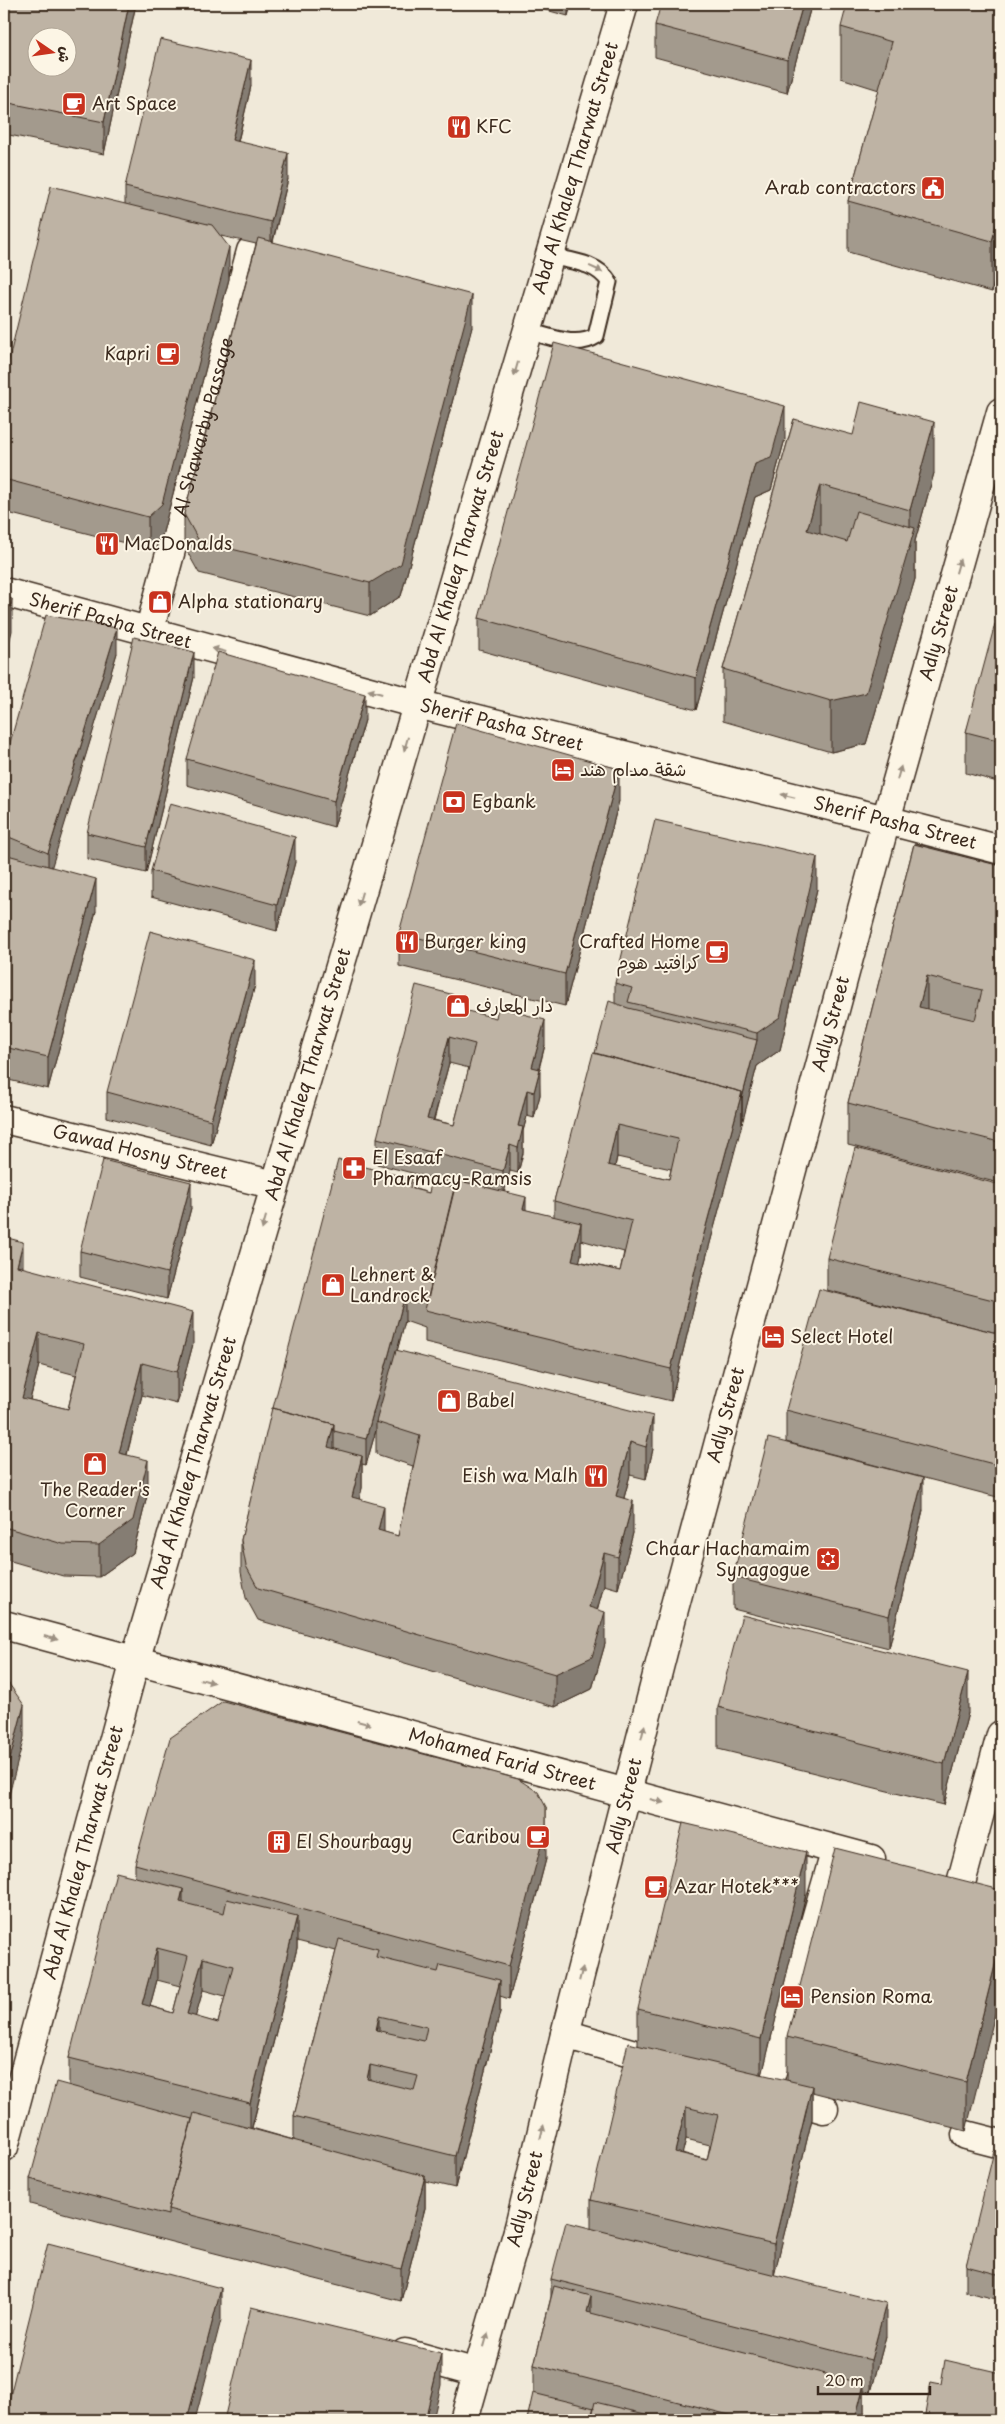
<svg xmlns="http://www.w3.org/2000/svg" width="1005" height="2424" viewBox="0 0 1005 2424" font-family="'Playpen Sans','Playpen Sans Arabic',sans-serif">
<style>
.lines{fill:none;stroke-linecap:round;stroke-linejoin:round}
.lane-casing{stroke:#3b2a1e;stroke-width:19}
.street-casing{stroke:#3b2a1e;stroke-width:31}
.secondary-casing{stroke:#3b2a1e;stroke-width:31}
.primary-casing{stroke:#3b2a1e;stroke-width:31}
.lane{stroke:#fcf5e5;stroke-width:15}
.street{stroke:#fcf5e5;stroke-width:28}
.secondary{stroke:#fcf5e5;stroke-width:28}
.primary{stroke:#fcf5e5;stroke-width:28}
.wall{fill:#a39a8d;stroke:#3b2a1e;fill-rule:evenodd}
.shaded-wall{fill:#857d73;stroke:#3b2a1e}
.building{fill:#beb3a4;stroke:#3b2a1e;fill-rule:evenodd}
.oneway{fill:#9c9082}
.labels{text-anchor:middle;stroke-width:4;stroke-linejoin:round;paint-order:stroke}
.poi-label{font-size:18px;fill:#3b2a1e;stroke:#fcf5e5;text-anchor:start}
.street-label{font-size:18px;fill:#3b2a1e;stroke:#fcf5e5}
</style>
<rect width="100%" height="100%" fill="#f0e9d9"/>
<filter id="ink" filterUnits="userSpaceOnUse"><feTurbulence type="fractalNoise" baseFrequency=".02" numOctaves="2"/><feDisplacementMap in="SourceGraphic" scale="10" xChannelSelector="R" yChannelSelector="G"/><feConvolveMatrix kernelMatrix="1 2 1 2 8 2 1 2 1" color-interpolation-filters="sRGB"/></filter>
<g filter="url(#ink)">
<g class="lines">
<defs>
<path id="lane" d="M527,331c22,5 49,18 69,5l13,-54c-12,-20 -39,-21 -60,-26"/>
<g id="street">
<path id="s1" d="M149,632l102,-381"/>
<path id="s2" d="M4,1119l271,66"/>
<path d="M961,1883l40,-148"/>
<path d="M565,2034l97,28"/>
<path d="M766,2092l69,-239"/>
<path d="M776,2095l48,14"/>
<path d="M966,2135l35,9"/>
<path d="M405,2353l72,20"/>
</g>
<g id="secondary">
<path d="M1001,412l-115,408 115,30"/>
<path id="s3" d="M4,1625l867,234"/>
<path id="s4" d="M4,2147l131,-486 489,-1657"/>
</g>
<g id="primary">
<path id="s5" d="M4,592l413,112 469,116 -212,789 -109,425 -46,193 -55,193"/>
</g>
</defs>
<use href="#lane" class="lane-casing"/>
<use href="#street" class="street-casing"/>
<use href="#secondary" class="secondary-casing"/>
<use href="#primary" class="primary-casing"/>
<use href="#lane" class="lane"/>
<use href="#street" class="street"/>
<use href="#secondary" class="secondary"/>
<use href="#primary" class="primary"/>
</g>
<path class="wall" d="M4,4h132l-32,150 -100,-20z
M524,4h47l-3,12z
M810,4v6l-23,83 -132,-36v-32z
M1001,4v254l-9,34 -144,-40v-51l31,-111 -38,-12v-51z
M251,86l-13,56 50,37 -15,63 199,85 -71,269 -31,20 -171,-43 -15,-27v-32l72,-270 -35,-8 8,43 -67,257 -14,13 -144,-37v-132l121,-176v-17z
M794,419l140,54 -19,68v38l-49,165 -35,8 -108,-31v-52z
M785,439l-14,51 -16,7 -59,213 -217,-60v-32z
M1001,625v158l-35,-10v-41z
M117,653l-66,214 45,44 -48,178 -44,-10v-315z
M194,677l-48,196 -59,-14v-26z
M365,720l-31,107 -147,-42v-26z
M619,801l-54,205 -166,-40v-33z
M914,844l87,22v307l-2,10 -151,-38v-42z
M295,862l-18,69 -126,-34v-26z
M817,889l-37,161 -23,16 -55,207 -31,128 -246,-59v-14l-20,-7 -8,30 256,98 -7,30 -16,-4 -6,23 9,35 -15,56 -14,-4 -7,25 8,34 -13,45 -37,18 -297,-87 -12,-22 -5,-26v-32l32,-132 139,-220 17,5 26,-6v-3l-78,-20v-26l85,-129 83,36 -6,24 1,26 -6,23 -7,-2 -4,15v22l-5,20 -8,-2 -6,21 22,18 28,7v-16l41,-148 20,-50v-20zM449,1063l20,5 -15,57 -20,-5zM617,1157l54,12 -2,10 -54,-12zM581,1240l43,12 -4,19 -41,-10 2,-6zM376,1430v24l37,12 -15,70 -14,-4 -25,-33 3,-11v-24l4,1z
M255,985l-44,160 -104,-28v-25z
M1001,1185v149l-174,-44v-32z
M191,1208l-24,91 -87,-22v-26z
M4,1237l19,31 170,76 -16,60 -35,-9 -15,60 21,37 -15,61 -34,24 -36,-1 -59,-17zM39,1365l37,10 -8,34 -38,-9z
M1001,1334v164l-215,-56v-32z
M923,1510l-34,138 -156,-39v-32z
M718,1707l250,6 -24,92 -226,-56z
M1000,1808h1v26l-1,-1z
M546,1859l-37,140 -9,-3v16l-45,176 -30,-7v27l-24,93 -233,-60 -138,-37v-25l39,-93v-28l66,-181v-13zM297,1941l39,10 -42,165v24l-42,-12 45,-180zM157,1980l23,6 -7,27 -23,-7zM203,1990l22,6 -7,27 -23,-6z
M1001,1890l-35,241 -154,-39v27l-38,156 112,61 -15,56 -7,-1v25l-1,4h-336l7,-27v-28l17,-68v-18l40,-51v-28l47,-155v-36l168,-115 -44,181 25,6v-44zM686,2139l24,6 -3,15 -25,-7z
M1001,2153v147l-35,-8v-26z
M925,2414l76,6h-76z"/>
<path class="shaded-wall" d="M129,4h7l-32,150v-32z
M568,4h3l-3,12z
M803,4h7v6l-23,83v-33z
M251,60v26l-19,80v-26z
M288,153v26l-17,69v-26z
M1001,207v51l-9,34v-51z
M229,247v32l-67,257 -14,13v-32z
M472,295v32l-71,269 -31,20v-33z
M785,406v33l-14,51 -16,7 -59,213v-32l59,-214z
M934,422v51l-19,68v38l-49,165 -35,8v-51l79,-154v-37z
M820,485v52l-13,-7z
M12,599v32l-8,32v-32z
M117,628v25l-69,226v-26z
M194,652v25l-48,196v-26z
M365,694v26l-31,107v-26z
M619,769v32l-54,205v-32z
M295,837v25l-18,69v-26z
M817,857v32l-37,161 -23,16 -15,58v-26l15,-58v-7z
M96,879v32l-48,178v-32z
M255,960v25l-44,160v-25z
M927,976v42l-8,-11z
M462,997v26l-3,-14z
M545,1020v25l-13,48v-26z
M449,1037v26l-22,81v-25z
M540,1069v26l-6,23v-26z
M527,1090v26l-4,15v22l-5,20v-47z
M742,1092v32l-40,149 -31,128v-32l31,-128z
M617,1125v32l-9,40v-32z
M1001,1132v41l-2,10v-41z
M510,1145v26l-7,26v-26z
M191,1182v26l-24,91v-26z
M526,1197v32l-3,-20z
M581,1223v32l-9,37v-32z
M23,1242v32l-6,-8z
M405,1295v26l-27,102 -2,-1v8l-10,35v-26z
M193,1312v32l-16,60v-32z
M39,1333v32l-17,65v-32z
M142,1363v32l-23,90v-32z
M653,1416v33l-7,30v-32z
M334,1424v32l-6,-9z
M630,1442v33l-14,53v-32z
M362,1456v32l-10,42v-33z
M148,1460v32l-15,61 -34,24v-32z
M923,1478v32l-34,138v-32z
M633,1501v32l-15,56v-32z
M384,1506v32l-6,-8z
M604,1553v32l-15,55v-33z
M605,1612v32l-13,45 -37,18v-33z
M968,1672v41l-24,92v-41z
M24,1705v32l-20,77v-32z
M546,1807v52l-37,140v-33z
M806,1852v42l-45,186v-41z
M183,1889v33l-3,-20z
M297,1916v32l-47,187v-32z
M1001,1941v49l-35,141v-49z
M157,1948v32l-15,56v-32z
M203,1958v32l-16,57v-33z
M500,1980v32l-45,176v-32z
M379,2016v32l-3,-18z
M370,2065v32l-3,-18z
M812,2086v33l-38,157v-32z
M686,2107v32l-11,45v-32z
M425,2176v32l-24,93v-32z
M221,2288v32l-26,100h-8z
M591,2296v32l-4,-16z
M886,2303v33l-15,56v-32z
M441,2353v32l-8,35h-8z
M864,2384v32l-1,4h-8z"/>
<path class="building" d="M4,4h125l-25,118 -100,-20zM38,38h30v30h-30z
M661,4h142l-16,56 -132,-35z
M847,4h154v203l-9,34 -144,-40 44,-159 -51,-15z
M160,39l91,21 -19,80 56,13 -17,69 -146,-35z
M51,186l161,39 17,22 -67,257 -14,13 -144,-38v-99z
M258,238l214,57 -71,269 -31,19 -171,-42 -15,-27z
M554,343l231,63 -14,52 -16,6 -59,214 -217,-60z
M861,402l73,20 -24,88 -90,-25 -13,45 40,12 9,-31 59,17 -49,165 -35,8 -108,-32 71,-250 59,16z
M4,597l8,2 -8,32z
M46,615l71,13 -69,225 -44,-18v-71z
M995,624l6,1v116l-35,-9z
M134,637l60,15 -48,195 -59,-14z
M218,652l147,42 -31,107 -147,-42z
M456,723l163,46 -54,205 -166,-41z
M170,803l125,34 -18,68 -126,-34z
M655,820l162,37 -37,160 -23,16 -129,-31 4,-14 -17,-5z
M914,844l87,22v266l-2,10 -151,-39zM927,976l55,14 -7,30 -56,-13z
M4,854l92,25 -48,178 -44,-10z
M150,931l105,29 -44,160 -104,-28z
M416,985l46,12 -3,12 37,9 2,-11 47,13 -13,47 8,2 -6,23 -7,-2 -9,36 5,1 -5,21 -8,-3 -7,26 -126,-33zM449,1037l26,7 -21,81 -27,-6z
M609,1001l19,7 129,32 -15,58v-6l-147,-39z
M593,1053l149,39 -40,149 -31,128 -246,-59 31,-130 70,17 -3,12 58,14 -9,37 48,11 12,-50 -78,-20zM617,1125l61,14 -9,40 -61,-14z
M855,1148l146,37v117l-174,-44z
M103,1160l88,22 -24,91 -87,-22z
M338,1160l74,19 -2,9 19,5 2,-10 24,4 -28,116 -22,-8 -39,144 -32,-8v-7l-61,-16z
M4,1237l19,5 -6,24 176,46 -16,60 -35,-9 -23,90 29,7 -15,60 -34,25 -36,-1 -59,-17zM39,1333l45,11 -16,65 -46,-11z
M819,1289l182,45v132l-215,-56z
M396,1350l257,66 -7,31 -16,-5 -14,54 17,5 -15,56 -14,-4 -15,54 16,5 -13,45 -37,17 -297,-86 -12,-22 -5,-26 31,-132 62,16 -6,23 34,9 -10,41 32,9 -6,24 20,6 22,-100 -44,-14z
M768,1438l155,40 -34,138 -156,-39z
M742,1615l226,57 -24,92 -226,-57z
M4,1677l20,28 -20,77z
M223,1701l295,78 20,13 8,15v20l-37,139 -374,-102 35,-126z
M683,1823l123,29 -45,187 -123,-30z
M835,1848l166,42v51l-35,141 -179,-45z
M116,1872l67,17 -3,13 44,11 3,-14 70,17 -47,187 -181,-45zM157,1948l31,8 -15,57 -31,-9zM203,1958l30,8 -15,57 -31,-9z
M339,1939l39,10 -2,8 62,15 2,-7 60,15 -45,176 -161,-40zM379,2016l48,11 -3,14 -48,-11zM370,2065l48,11 -4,14 -47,-11z
M628,2043l184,43 -38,158 -183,-44zM686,2107l32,8 -11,45 -32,-8z
M56,2082l136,37 -24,90v6l-138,-36z
M194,2113l231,63 -24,93 -233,-60z
M994,2151l7,2v122l-35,-9z
M566,2222l320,81 -15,57 -320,-81z
M48,2243l173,45 -34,132h-183z
M554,2286l37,10 -4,16 277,72 -9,36h-106l-215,-55z
M251,2307l190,46 -16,67h-201z
M945,2360l56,13v47h-60l1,-2 -17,-4 6,-32 10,2z
M533,2393l61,15 -3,12h-64z
M595,2402l75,18h-71l-8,-2z"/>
<defs><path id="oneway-solid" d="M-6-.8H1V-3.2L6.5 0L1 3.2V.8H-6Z" transform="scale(1.25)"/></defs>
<g class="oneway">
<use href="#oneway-solid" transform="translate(596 269) rotate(24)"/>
<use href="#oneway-solid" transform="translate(516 369) rotate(106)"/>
<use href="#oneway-solid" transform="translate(958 566) rotate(-74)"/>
<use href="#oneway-solid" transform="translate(219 650) rotate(-165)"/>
<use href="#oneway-solid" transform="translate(375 692) rotate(-165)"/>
<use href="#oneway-solid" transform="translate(406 744) rotate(106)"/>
<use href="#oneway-solid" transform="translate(899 773) rotate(-74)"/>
<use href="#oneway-solid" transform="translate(788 796) rotate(-166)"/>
<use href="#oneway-solid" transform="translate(360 899) rotate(106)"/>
<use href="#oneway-solid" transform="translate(264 1223) rotate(106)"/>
<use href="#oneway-solid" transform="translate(51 1638) rotate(15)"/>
<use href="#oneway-solid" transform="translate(207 1681) rotate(15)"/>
<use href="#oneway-solid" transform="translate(364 1723) rotate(15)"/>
<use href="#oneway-solid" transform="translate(643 1732) rotate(-76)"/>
<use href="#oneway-solid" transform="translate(657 1801) rotate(15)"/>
<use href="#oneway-solid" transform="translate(581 1974) rotate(-76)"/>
<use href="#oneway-solid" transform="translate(542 2132) rotate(-76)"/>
<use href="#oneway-solid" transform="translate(486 2340) rotate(-74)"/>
</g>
</g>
<defs>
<symbol id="cafe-square" viewBox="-11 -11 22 22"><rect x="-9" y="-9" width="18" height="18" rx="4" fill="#c8321e" stroke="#fcf5e5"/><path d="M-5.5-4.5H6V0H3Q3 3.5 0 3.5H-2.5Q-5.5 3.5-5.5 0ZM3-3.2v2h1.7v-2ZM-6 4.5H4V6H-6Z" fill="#fff"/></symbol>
<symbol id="restaurant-square" viewBox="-11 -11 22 22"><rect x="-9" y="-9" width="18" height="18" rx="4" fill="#c8321e" stroke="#fcf5e5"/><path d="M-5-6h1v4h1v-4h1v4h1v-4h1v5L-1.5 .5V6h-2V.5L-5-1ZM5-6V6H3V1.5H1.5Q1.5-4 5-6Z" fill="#fff"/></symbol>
<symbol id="civic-square" viewBox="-11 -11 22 22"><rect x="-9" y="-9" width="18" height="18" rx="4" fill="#c8321e" stroke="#fcf5e5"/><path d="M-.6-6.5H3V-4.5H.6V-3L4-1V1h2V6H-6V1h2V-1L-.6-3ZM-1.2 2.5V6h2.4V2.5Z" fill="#fff"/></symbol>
<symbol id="shop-square" viewBox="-11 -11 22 22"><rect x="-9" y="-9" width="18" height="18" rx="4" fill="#c8321e" stroke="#fcf5e5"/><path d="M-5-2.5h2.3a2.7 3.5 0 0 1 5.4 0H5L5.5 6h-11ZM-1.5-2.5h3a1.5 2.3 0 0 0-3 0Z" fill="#fff"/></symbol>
<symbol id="hotel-square" viewBox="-11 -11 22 22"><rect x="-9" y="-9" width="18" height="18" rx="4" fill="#c8321e" stroke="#fcf5e5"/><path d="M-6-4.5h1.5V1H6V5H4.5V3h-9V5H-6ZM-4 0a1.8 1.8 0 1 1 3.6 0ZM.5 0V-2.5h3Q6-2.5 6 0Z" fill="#fff"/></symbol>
<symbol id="bank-square" viewBox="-11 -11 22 22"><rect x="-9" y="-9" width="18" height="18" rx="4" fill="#c8321e" stroke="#fcf5e5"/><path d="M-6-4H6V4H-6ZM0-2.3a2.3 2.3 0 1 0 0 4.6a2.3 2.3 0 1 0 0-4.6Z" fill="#fff"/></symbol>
<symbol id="pharmacy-square" viewBox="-11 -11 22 22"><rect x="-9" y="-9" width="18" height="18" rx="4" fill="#c8321e" stroke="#fcf5e5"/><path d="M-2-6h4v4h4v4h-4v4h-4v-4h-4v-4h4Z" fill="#fff"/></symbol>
<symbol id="synagogue-square" viewBox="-11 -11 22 22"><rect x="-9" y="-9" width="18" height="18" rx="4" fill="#c8321e" stroke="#fcf5e5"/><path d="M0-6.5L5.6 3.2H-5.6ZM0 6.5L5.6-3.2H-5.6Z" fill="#fff"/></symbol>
<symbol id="building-square" viewBox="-11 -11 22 22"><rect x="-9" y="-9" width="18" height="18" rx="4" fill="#c8321e" stroke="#fcf5e5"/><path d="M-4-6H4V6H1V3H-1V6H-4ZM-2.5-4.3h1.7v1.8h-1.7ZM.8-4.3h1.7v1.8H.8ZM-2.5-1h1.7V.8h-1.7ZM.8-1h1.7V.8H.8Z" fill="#fff"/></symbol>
</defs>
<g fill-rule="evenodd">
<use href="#cafe-square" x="60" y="90" width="28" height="28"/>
<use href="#restaurant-square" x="445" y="113" width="28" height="28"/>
<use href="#civic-square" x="919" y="174" width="28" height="28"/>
<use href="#cafe-square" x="154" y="340" width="28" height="28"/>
<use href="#restaurant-square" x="93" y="530" width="28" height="28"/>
<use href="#shop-square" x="146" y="588" width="28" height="28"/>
<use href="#hotel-square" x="549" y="756" width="28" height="28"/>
<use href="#bank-square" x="440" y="788" width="28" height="28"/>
<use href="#restaurant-square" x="393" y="928" width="28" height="28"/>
<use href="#cafe-square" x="703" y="938" width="28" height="28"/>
<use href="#shop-square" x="444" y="992" width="28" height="28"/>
<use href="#pharmacy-square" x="340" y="1154" width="28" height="28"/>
<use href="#shop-square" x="319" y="1271" width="28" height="28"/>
<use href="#hotel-square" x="759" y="1323" width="28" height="28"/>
<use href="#shop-square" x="435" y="1387" width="28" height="28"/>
<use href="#shop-square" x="81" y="1450" width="28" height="28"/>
<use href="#restaurant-square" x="582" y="1462" width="28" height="28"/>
<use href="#synagogue-square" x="814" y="1545" width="28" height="28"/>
<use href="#cafe-square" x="524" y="1823" width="28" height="28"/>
<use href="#building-square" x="265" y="1828" width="28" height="28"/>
<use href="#cafe-square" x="642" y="1873" width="28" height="28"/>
<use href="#hotel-square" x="778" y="1983" width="28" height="28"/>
</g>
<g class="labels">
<g class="poi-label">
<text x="92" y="110">Art Space</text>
<text x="476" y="133">KFC</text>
<text x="916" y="194" text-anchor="end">Arab contractors</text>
<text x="150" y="360" text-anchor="end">Kapri</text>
<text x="124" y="550">MacDonalds</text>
<text x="178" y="608">Alpha stationary</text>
<text x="580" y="776">شقة مدام هند</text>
<text x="472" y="808">Egbank</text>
<text x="424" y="948">Burger king</text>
<text x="700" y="948" text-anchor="end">Crafted Home<tspan x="700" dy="21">كرافتيد هوم</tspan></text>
<text x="476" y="1012">دار المعارف</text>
<text x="372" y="1164">El Esaaf<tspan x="372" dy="21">Pharmacy-Ramsis</tspan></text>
<text x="350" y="1281">Lehnert &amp;<tspan x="350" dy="21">Landrock</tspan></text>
<text x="790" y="1343">Select Hotel</text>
<text x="466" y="1407">Babel</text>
<text x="578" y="1482" text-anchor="end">Eish wa Malh</text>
<text x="95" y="1496" text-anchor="middle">The Reader's<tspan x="95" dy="21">Corner</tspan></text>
<text x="810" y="1555" text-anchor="end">Chaar Hachamaim<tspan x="810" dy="21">Synagogue</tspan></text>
<text x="520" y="1843" text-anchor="end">Caribou</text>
<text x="296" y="1848">El Shourbagy</text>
<text x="674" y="1893">Azar Hotek***</text>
<text x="810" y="2003">Pension Roma</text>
</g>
<g class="street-label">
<text dy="6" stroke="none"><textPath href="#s4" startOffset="2060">Abd Al Khaleq Tharwat Street</textPath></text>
<text dy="6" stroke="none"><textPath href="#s1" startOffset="212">Al Shawarby Passage</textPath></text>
<text dy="6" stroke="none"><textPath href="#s4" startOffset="1655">Abd Al Khaleq Tharwat Street</textPath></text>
<text dy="6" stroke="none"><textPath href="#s5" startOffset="110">Sherif Pasha Street</textPath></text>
<text transform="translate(939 633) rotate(-74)" y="6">Adly Street</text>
<text dy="6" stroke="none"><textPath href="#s5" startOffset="515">Sherif Pasha Street</textPath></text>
<text transform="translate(895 823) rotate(14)" y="6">Sherif Pasha Street</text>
<text transform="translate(831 1024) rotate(-75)" y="6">Adly Street</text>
<text dy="6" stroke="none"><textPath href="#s4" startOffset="1115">Abd Al Khaleq Tharwat Street</textPath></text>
<text dy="6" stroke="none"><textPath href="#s2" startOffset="140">Gawad Hosny Street</textPath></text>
<text transform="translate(726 1415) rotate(-75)" y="6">Adly Street</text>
<text dy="6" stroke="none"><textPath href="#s4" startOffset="710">Abd Al Khaleq Tharwat Street</textPath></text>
<text dy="6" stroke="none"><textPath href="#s3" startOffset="516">Mohamed Farid Street</textPath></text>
<text transform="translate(624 1806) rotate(-76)" y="6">Adly Street</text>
<text dy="6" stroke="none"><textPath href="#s4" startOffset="305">Abd Al Khaleq Tharwat Street</textPath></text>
<text transform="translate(525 2199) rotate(-76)" y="6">Adly Street</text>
</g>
</g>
<rect width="1005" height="2424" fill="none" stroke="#fcf5e5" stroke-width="20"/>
<rect x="10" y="10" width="985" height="2404" fill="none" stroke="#3b2a1e" stroke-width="2" filter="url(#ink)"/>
<g transform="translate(52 52) rotate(103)"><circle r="24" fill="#fcf5e5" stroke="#afa495"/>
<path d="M0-4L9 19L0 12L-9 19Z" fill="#c8321e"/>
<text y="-8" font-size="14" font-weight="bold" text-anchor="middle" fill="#3b2a1e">ش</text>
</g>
<path d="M818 2386v8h112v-8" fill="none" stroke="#3b2a1e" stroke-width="2.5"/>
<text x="825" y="2386" font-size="15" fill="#3b2a1e" stroke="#fcf5e5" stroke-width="4" paint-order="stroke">20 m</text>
</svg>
